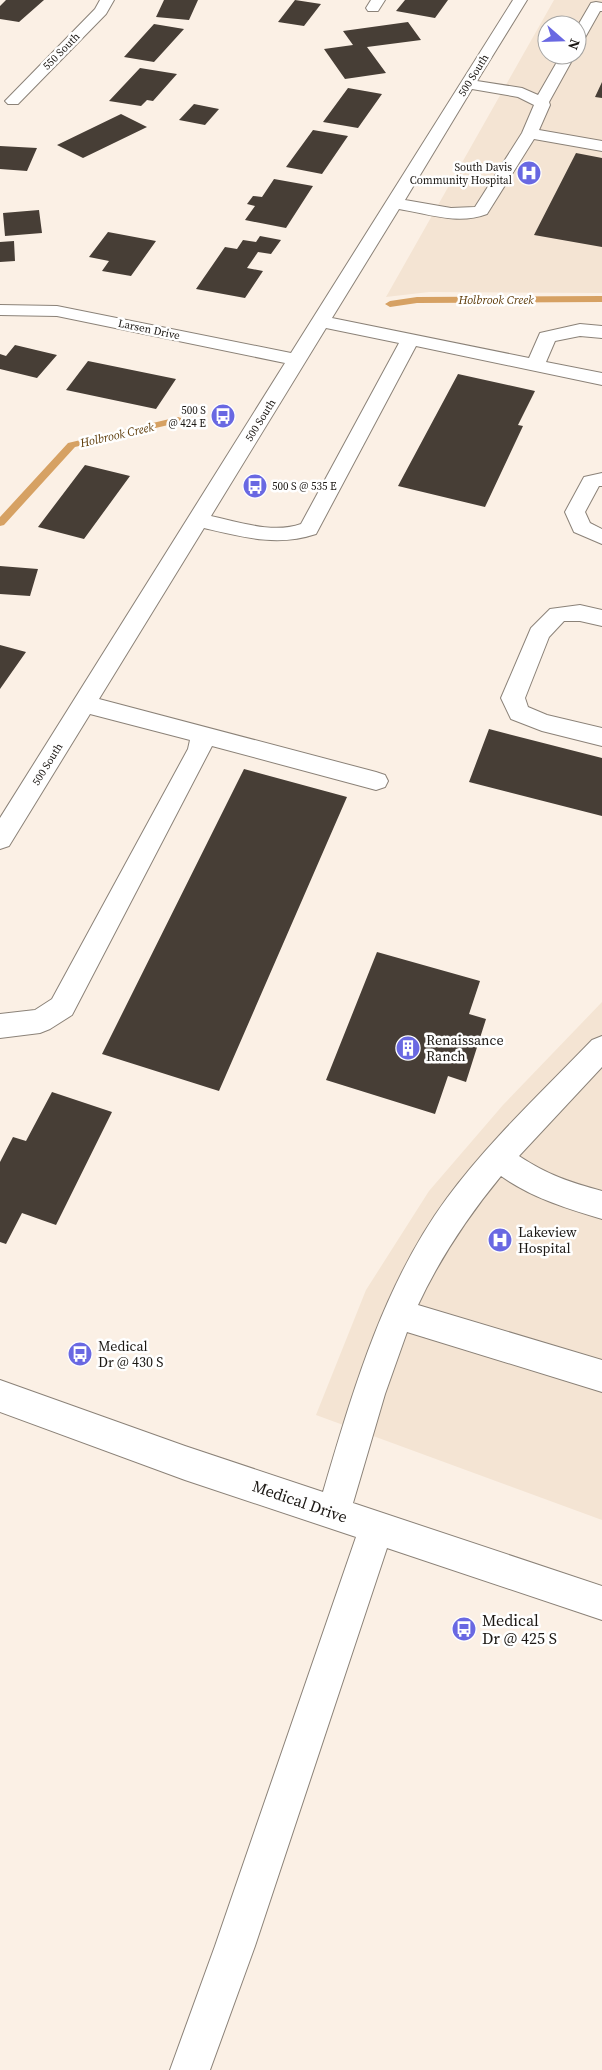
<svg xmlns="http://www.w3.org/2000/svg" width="602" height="2070" viewBox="0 0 602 2070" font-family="'Source Serif 4',serif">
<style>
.built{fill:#f4e4d3;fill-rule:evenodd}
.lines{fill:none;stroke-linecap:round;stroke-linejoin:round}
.stream{fill:#d6a163;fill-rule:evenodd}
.building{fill:#473e36}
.minor-casing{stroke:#8b8278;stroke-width:2}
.minor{fill:#fff;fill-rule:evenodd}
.labels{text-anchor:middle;stroke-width:5;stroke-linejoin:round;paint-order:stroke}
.far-street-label{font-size:11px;fill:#1c1814;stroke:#fff}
.far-poi-label{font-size:11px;fill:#1c1814;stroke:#fff;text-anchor:end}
.far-water-label{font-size:12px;font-style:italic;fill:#5d3a07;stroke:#fff}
.poi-label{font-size:14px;fill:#1c1814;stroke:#fff;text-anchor:start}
.near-street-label{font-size:16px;fill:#1c1814;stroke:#fff}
.near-poi-label{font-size:16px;fill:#1c1814;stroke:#fff;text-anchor:start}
</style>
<rect width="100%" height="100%" fill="#fbf0e5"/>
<path class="built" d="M554,0h48v293l-173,-1 -43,5zM547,25h30v30h-30z
M602,1002v518l-286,-105 50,-125 63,-99 74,-86z"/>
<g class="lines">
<path class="stream" d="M602,296v6l-185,1 -27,4 -5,-3 5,-3 27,-4z
M178,417l3,1v4l-106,25 -71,78 -4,1v-9l68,-74z"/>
</g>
<path class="building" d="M6,0h38l-25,22 -19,-3v-13z
M164,0h34l-9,20 -33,-3z
M295,0l26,4 -17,22 -26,-4z
M405,0h43l-13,18 -39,-7z
M408,22l13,18 -54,7 19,26 -41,6 -21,-30 29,-4 -10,-14z
M154,24l30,5 -30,33 -30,-5z
M140,68l37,6 -24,27 -6,-1 -6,6 -32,-5z
M602,82v16l-7,-1z
M348,88l34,6 -24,34 -35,-6z
M194,104l25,5 -14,16 -26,-5z
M121,114l26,13 -64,31 -26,-13z
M313,130l35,6 -26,38 -36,-7z
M0,146l37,2 -10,23 -27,-2z
M576,153l26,5v89l-68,-12z
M274,179l39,7 -27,42 -41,-8 10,-14 -8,-2 6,-8 9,1z
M39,210l3,23 -37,3 -2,-23z
M108,232l48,9 -25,35 -29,-5 7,-10 -20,-4z
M260,236l21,4 -10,14 -13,-2 -11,16 16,3 -18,27 -49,-9 29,-42 12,2 6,-9 13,2z
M14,241l1,20 -15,1v-20z
M15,345l42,10 -20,23 -37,-9v-15l6,2z
M88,361l88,18 -20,30 -90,-19z
M458,374l77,17 -17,34 5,1 -38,81 -87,-21z
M85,465l45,11 -46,63 -46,-12z
M0,566l38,3 -8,27 -30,-2z
M0,645l26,7 -26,37z
M489,729l113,29v58l-133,-34z
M244,769l103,28 -128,294 -117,-37z
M377,952l103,29 -11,33 17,5 -20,63 -18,-6 -13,38 -109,-34z
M52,1092l60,20 -56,113 -34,-12 -16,31 -6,-2v-80l13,-25 13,4z"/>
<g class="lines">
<defs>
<path id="minor" d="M100,0h14l-8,14 -88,90h-10l-3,-3 3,-3 87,-89z
M371,0h14l-7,11h-10l-2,-3z
M513,0h14l-50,81 45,7 16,7 23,-40h14l-26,47 1,3 -11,25 63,11v10l-68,-12 -47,75c-29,11 -58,0 -88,-5l-67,109 197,40 11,-25 40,-9 22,2v12l-22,-2 -25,5 -9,21 56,11v12l-186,-39 -100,188c-38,13 -74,3 -112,-6l-105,171 277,73 9,3 3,6 -3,6 -9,3 -164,-44 -140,269 -22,14 -10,4 -40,5v-24l35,-4 17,-11 136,-250 2,-9 -100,-26 -81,132 -9,3v-31l285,-455 -228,-47 -57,-1v-10l57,1 234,47zM472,89l46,8 16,8 -12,28 -47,74 -24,1 -46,-8zM326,328l73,15 -98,181c-28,10 -62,-2 -90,-8z
M596,2l6,1v8h-2l-18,32 -5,1v-17l14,-24z
M602,473v13h-3l-14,26 5,11 12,6v15l-28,-12 -9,-20 19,-35z
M580,605l22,5v16l-22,-5h-16l-15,16 -24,61 3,9 19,8 55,13v18l-60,-15 -31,-12 -10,-21 30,-70 19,-19z
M602,1036v31l-83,89c29,19 50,26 83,35v28c-36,-11 -70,-21 -101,-43 -33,40 -61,82 -83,129l184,55v32l-195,-60 -22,62 -32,109 249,83v34l-215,-72 -132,398 -45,124h-40l45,-124 141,-409 -171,-57 -185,-68v-32l185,66 138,46c30,-101 60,-207 124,-294 42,-57 96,-107 145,-158z"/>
</defs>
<use href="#minor" class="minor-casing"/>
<use href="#minor" class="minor"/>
</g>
<defs>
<symbol id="hospital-disc" viewBox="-11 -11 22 22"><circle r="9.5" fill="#6968e2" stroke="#fff"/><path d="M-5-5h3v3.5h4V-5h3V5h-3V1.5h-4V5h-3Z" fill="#fff"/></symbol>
<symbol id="bus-disc" viewBox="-11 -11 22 22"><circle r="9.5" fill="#6968e2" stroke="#fff"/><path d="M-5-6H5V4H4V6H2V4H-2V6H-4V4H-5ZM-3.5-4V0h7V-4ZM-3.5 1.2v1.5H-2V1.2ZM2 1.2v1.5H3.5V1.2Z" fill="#fff"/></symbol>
<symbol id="building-disc" viewBox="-11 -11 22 22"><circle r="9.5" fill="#6968e2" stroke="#fff"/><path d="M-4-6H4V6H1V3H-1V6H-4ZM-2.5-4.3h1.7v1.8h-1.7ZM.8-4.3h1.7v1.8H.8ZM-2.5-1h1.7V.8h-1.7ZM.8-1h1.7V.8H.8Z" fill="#fff"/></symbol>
</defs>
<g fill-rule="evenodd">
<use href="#hospital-disc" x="515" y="159" width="28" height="28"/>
<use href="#bus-disc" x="209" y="402" width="28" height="28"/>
<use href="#bus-disc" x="241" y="472" width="28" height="28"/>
<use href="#building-disc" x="394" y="1034" width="28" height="28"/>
<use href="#hospital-disc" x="486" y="1226" width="28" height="28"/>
<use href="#bus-disc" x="66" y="1340" width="28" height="28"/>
<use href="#bus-disc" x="450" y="1615" width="28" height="28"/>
</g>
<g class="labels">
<g class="far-street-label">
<text transform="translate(61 51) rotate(-45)" y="4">550 South</text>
<text transform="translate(473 75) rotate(-58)" y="4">500 South</text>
<text transform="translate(149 329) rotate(12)" y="4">Larsen Drive</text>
<text transform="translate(260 420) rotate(-58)" y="4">500 South</text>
<text transform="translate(47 764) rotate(-58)" y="4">500 South</text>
</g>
<g class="far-poi-label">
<text x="512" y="171">South Davis<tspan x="512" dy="13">Community Hospital</tspan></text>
<text x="206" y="414">500 S<tspan x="206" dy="13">@ 424 E</tspan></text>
<text x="272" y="490" text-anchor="start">500 S @ 535 E</text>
</g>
<g class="far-water-label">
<text x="496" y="304">Holbrook Creek</text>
<text transform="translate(117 435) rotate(-13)" y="4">Holbrook Creek</text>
</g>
<g class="poi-label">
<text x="426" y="1045">Renaissance<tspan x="426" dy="16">Ranch</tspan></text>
<text x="518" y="1237">Lakeview<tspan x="518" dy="16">Hospital</tspan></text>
<text x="98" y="1351">Medical<tspan x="98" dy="16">Dr @ 430 S</tspan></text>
</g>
<g class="near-street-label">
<text transform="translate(300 1501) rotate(19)" y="6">Medical Drive</text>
</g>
<g class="near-poi-label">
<text x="482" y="1626">Medical<tspan x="482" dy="18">Dr @ 425 S</tspan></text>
</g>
</g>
<g transform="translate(562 40) rotate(110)"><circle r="24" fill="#ffffff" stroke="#a4a3a1"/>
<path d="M0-4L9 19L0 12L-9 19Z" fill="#6968e2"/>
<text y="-8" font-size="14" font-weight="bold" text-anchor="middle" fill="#1c1814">N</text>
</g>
</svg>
